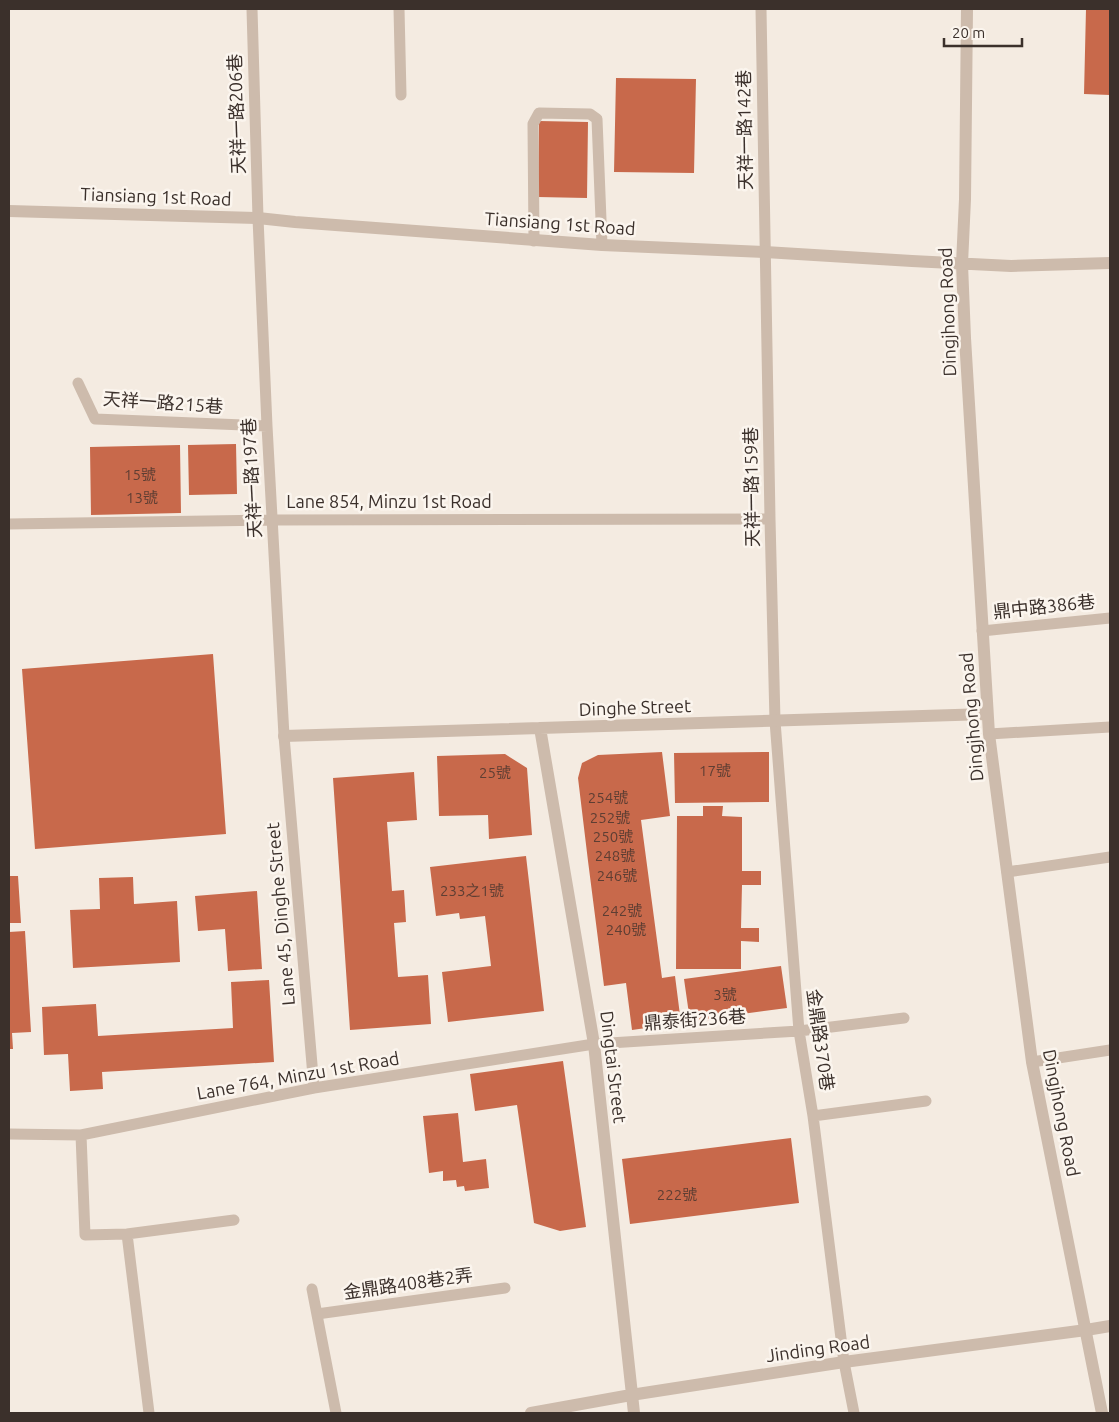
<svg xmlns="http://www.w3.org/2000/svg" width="1119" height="1422" viewBox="0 0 1119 1422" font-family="Ubuntu,'Noto Sans TC',sans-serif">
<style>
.building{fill:#c8694b}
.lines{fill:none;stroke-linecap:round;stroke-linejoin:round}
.service{stroke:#cdbbac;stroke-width:11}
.minor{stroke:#cdbbac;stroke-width:12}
.tertiary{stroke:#cdbbac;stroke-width:12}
.labels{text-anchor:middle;stroke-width:5;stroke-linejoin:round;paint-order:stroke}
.number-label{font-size:15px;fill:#5e3e33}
.street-label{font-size:18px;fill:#3b302b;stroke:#fbf5ee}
</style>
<rect width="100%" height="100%" fill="#f4ebe1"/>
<path class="building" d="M1086,9h24v86l-26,-1z
M616,78l80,1 -2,94 -80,-1z
M539,121l49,1 -1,76 -49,-1z
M236,444l1,50 -48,1 -1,-50z
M180,445l1,68 -90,2 -1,-68z
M213,654l13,180 -191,15 -13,-180z
M662,752l8,64 -29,4 21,158 13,-2 6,47 -49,7 -6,-47 -22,3 -16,-125 -10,-83 4,-15 16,-8z
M769,752v50l-94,1 -1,-50z
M505,754l22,14 5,67 -43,4 -1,-24 -49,1 -2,-60z
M414,772l3,48 -30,2 5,69 12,-1 2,32 -12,1 4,54 30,-2 3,49 -81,6 -17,-252z
M703,806h20l-1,10 20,1v54h19v14h-19l-1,43h18v14l-18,-1v28h-65l1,-153h26z
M526,856l18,155 -96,11 -6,-50 49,-6 -6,-50 -25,3 -1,-6 -23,3 -6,-49z
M9,876h9l3,47h-12z
M133,877l1,27 43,-3 3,61 -107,6 -3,-58 30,-1 -1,-31z
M257,891l5,78 -34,2 -3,-42 -27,2 -3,-35z
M25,931l6,101 -19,1 1,16h-4v-117z
M781,966l6,42 -97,13 -6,-42z
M269,980l5,82 -172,10 1,17 -33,2 -2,-37 -24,1 -2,-48 54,-3 2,32 135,-8 -2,-46z
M563,1061l23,166 -26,4 -26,-8 -17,-118 -42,6 -5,-37z
M458,1113l5,49 23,-3 3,29 -24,3 -1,-5 -7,1 -1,-7 -13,1v-10l-14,2 -6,-57z
M791,1138l8,65 -169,21 -8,-65z"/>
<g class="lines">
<path class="service" d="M252,9l6,209 9,208 17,310 30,352
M399,9l2,86
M761,9l9,510 5,202 24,310 14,85 31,246 10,51
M534,241l-1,-117 6,-11 51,1 7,5 5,126
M78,383l17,36 172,7
M9,524l263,-4 498,-1
M982,631l128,-13
M989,734l121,-7
M1007,872l103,-15
M1032,1062l78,-12
M813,1116l113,-15
M9,1134l72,1 233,-47 280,-44 205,-13 105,-13
M81,1135l4,100 42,-1 107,-14
M127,1234l22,179
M312,1289l24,124
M317,1314l188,-26"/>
<path class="minor" d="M540,728l54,316 40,369
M284,736l703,-22
M531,1413l100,-18 213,-33 242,-32 24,-4"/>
<path class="tertiary" d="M967,9l-2,190 -3,65 3,74 24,396 43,328 70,351
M9,211l249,7 37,4 307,23 163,7 147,9 99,5 99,-3"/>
</g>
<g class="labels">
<g class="number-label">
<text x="140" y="480">15號</text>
<text x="142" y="503">13號</text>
<text x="715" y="776">17號</text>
<text x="495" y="778">25號</text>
<text x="608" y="803">254號</text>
<text x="610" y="823">252號</text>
<text x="613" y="842">250號</text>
<text x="615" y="861">248號</text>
<text x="617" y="881">246號</text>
<text x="472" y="896">233之1號</text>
<text x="622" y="916">242號</text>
<text x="626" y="935">240號</text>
<text x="725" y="1000">3號</text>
<text x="677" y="1200">222號</text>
</g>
<g class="street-label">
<text transform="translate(237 114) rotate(-92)" y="6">天祥一路206巷</text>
<text transform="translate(745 130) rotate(-91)" y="6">天祥一路142巷</text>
<text transform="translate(156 197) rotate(2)" y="6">Tiansiang 1st Road</text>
<text transform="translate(560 224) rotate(4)" y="6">Tiansiang 1st Road</text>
<text transform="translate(948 312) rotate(-92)" y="6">Dingjhong Road</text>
<text transform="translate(163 403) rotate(4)" y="6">天祥一路215巷</text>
<text transform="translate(252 478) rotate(-93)" y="6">天祥一路197巷</text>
<text transform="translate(752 487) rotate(-91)" y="6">天祥一路159巷</text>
<text x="389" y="508">Lane 854, Minzu 1st Road</text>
<text transform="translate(1044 607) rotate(-6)" y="6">鼎中路386巷</text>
<text transform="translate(635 708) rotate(-2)" y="6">Dinghe Street</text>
<text transform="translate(972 717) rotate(-95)" y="6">Dingjhong Road</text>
<text transform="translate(281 914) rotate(-95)" y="6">Lane 45, Dinghe Street</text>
<text transform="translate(695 1020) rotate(-4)" y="6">鼎泰街236巷</text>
<text transform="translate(820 1040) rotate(82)" y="6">金鼎路370巷</text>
<text transform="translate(613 1067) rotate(83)" y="6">Dingtai Street</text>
<text transform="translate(298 1076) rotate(-10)" y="6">Lane 764, Minzu 1st Road</text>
<text transform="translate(1061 1113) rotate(79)" y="6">Dingjhong Road</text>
<text transform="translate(408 1284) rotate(-8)" y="6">金鼎路408巷2弄</text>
<text transform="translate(818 1349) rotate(-8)" y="6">Jinding Road</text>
</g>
</g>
<rect width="1119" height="1422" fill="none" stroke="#3b302b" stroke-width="20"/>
<path d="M944 38v8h78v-8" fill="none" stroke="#3b302b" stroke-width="2.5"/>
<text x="952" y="38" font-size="15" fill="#3b302b" stroke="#fbf5ee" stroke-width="4" paint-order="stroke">20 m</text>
</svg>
